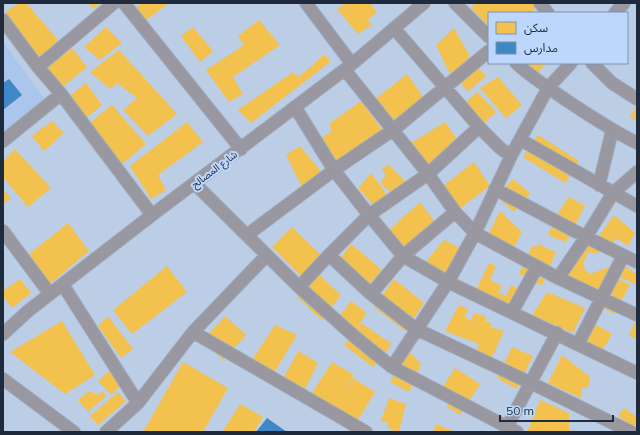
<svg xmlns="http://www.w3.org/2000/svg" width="640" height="435" viewBox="0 0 640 435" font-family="Mulish,'Noto Sans Arabic',sans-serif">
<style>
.built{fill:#aac6ed}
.homes{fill:#f2c14e}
.schools{fill:#3f88c5}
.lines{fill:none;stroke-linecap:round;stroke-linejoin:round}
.street-casing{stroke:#9dabbe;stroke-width:14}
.street{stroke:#9997a0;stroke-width:12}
.labels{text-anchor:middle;stroke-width:4;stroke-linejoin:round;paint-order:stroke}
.street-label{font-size:10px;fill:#1f2b3d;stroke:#bdd7fc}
</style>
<rect width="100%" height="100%" fill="#bccee6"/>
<path class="built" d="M3,42l42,58 -42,34z"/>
<path class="homes" d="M19,3h7l32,37 -19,22 -36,-48z
M87,3h13l-6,6z
M141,3h28l-24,18 -10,-13z
M346,3h24l7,9 -9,8 4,5 -14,9 -21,-25z
M476,3h57l4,4 -7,6h-41v14l-18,-19z
M259,20l21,25 -47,32 10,17 -14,8 -23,-32 38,-25 -6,-9z
M106,27l16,16 -22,17 -16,-13z
M193,27l20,24 -13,11 -19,-26z
M454,28l16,29 -19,19 -15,-31z
M72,48l15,19 -26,21 -16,-19z
M119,50l58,64 -29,22 -25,-26 14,-12 -20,-15 -7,6 -20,-17z
M325,54l5,8 -79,61 -13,-13 55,-38 6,5z
M522,63h21l2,2 -11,11z
M477,66l9,10 -18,16 -11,-14z
M407,74l17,24 -32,25 -19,-22z
M498,77l24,28 -16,13 -26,-30z
M86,83l16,22 -17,14 -18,-21z
M477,92l19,20 -14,13 -19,-20z
M361,101l22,30 -46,31 -15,-25 9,-5 -1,-9z
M637,104v17l-7,-4z
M112,105l34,39 -25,21 -33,-41z
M52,121l12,12 -20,18 -12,-15z
M187,122l16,20 -45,33 8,15 -15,9 -21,-33z
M445,122l14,20 -31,28 -20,-25z
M538,135l41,26 -14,22 -42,-26z
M300,146l23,28 -20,15 -17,-34z
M15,149l36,39 -23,19 -25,-30v-15z
M474,162l16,24 -35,26 -16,-23z
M388,164l19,19 -13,13 -14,-14 6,-6 -4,-7z
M371,173l19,26 -17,6 -10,-12 -5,-4z
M513,179l17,14 -16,19 -17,-15z
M3,189l8,9 -8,6z
M569,197l16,9 -19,36 -18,-7 8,-19z
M420,202l18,24 -34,25 -16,-20z
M500,211l22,21 -13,25 -25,-14z
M614,215l21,18 -7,13 -12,-8 -4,7 -13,-9z
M68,223l21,28 -39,33 -22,-29z
M292,227l33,32 -22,19 -31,-31z
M586,237l14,12 -2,5 -10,-2 -5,13 3,6 5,3 17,-7 8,2 -13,25 -37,-17z
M444,240l28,14 -24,28 -24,-18z
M351,244l31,26 -19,21 -29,-24z
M538,244l18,8 -14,33 -8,-2 -1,-4 -14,-5 13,-28 4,1z
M489,263l7,3 -6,14 12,6 -4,7 8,3 5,-11 8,4 -8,17 -35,-16z
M167,266l20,26 -55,42 -19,-24z
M625,266l12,9v10l-17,-8z
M316,272l25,23 -19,25 -25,-23z
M20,279l11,14 -19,15 -9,-12v-5z
M394,279l30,24 -19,28 -31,-24z
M619,279l11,6 -16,29 -11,-6z
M547,292l38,16 -12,25 -41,-18z
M351,301l16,12 -15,21 -18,-11z
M459,305l9,4 -3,8 6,4 3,-8 11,3v5l7,2 -2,4 14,4 -18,39 -15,-8 8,-18 -34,-13z
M108,316l25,33 -12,9 -23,-32z
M225,316l21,19 -23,25 -21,-19z
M62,321l33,54 -30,19 -55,-42z
M635,322h2v18l-8,-5z
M361,323l31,21 -19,23 -29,-22z
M595,324l17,10 -10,17 -17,-9z
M275,325l22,10 -23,38 -22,-13z
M512,347l21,9 -16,33 -20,-11z
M408,350l13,14 -12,28 -19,-10z
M298,351l20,12 -16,32 -21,-12z
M562,355l28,22 -2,11h-6l-1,10 -33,-15z
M183,362l45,26 -25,44h-60z
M332,362l22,13 -14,21 13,-18 22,14 -22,36 -43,-32z
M455,368l25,16 -20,31 -13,-8 3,-8 -13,-3z
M110,370l13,14 -12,11 -13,-14z
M89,391l9,4 4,-4 4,5 -18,16 -10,-12z
M118,392l8,9 -28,24 -8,-9z
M389,398l17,6 -7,28h-7l1,-3 -6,-1 2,-5 -8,-2z
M540,400l29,13v16l3,3h-45z
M240,404l23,13 -9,15h-32z
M624,408l13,9v13l-19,-14z
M436,424l19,8h-22z"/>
<path class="schools" d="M9,79l13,16 -19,15v-27z
M267,418l20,14h-31z"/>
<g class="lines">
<defs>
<path id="street" d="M124,3l117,146
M306,3l46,61
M455,3l34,34
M540,3l8,10
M615,13l9,-10
M3,20l35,47 23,27 91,121
M394,28l85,99 21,21 11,8
M516,63c15,14 33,25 50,37 24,16 45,30 71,43
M592,63l20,20 25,16
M38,67l76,-64
M345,70l83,104 27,38 20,21 83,45 79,37
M295,107l39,63 35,45 34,41 45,26 189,91
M479,127l-51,47 -59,41 -40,40 42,39 45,35 115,54 100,49
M521,140l116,66
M3,141l58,-47
M195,184l104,103 56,50 37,30 125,65
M599,185l13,-54
M495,189l91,48 51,25
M3,231l47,63
M247,235l87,-65 59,-40 96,-79
M558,278l28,-41 27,-44 24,-21
M63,285l75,118
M299,287l30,-32
M371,294l32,-38 52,-44
M512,312l25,-45
M193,332l173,100
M3,334l25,-23 124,-96 200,-151 72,-61
M578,344l45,-88
M392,367l56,-85 27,-49 36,-77 37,-68 23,-25
M3,379l71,53
M507,427l50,-94
M106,432l32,-29 55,-71 74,-77"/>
</defs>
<use href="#street" class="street-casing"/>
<use href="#street" class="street"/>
</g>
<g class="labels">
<g class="street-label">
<text transform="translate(214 169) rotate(-37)" y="4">شارع المصالح</text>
</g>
</g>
<rect width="640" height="435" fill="none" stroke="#1f2b3d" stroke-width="8"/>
<rect x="488" y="12" width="140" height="52" fill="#bdd7fc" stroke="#7e92b0"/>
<rect x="496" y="22" width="20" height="12" fill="#f2c14e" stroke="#7e92b0"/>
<text x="524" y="32" font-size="12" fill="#1f2b3d">سكن</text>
<rect x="496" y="42" width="20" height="12" fill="#3f88c5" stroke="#7e92b0"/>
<text x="524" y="52" font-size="12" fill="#1f2b3d">مدارس</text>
<path d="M500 415v6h113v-6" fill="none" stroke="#1f2b3d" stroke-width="2"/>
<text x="506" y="415" font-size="12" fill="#1f2b3d" stroke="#bdd7fc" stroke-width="3" paint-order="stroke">50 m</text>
</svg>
